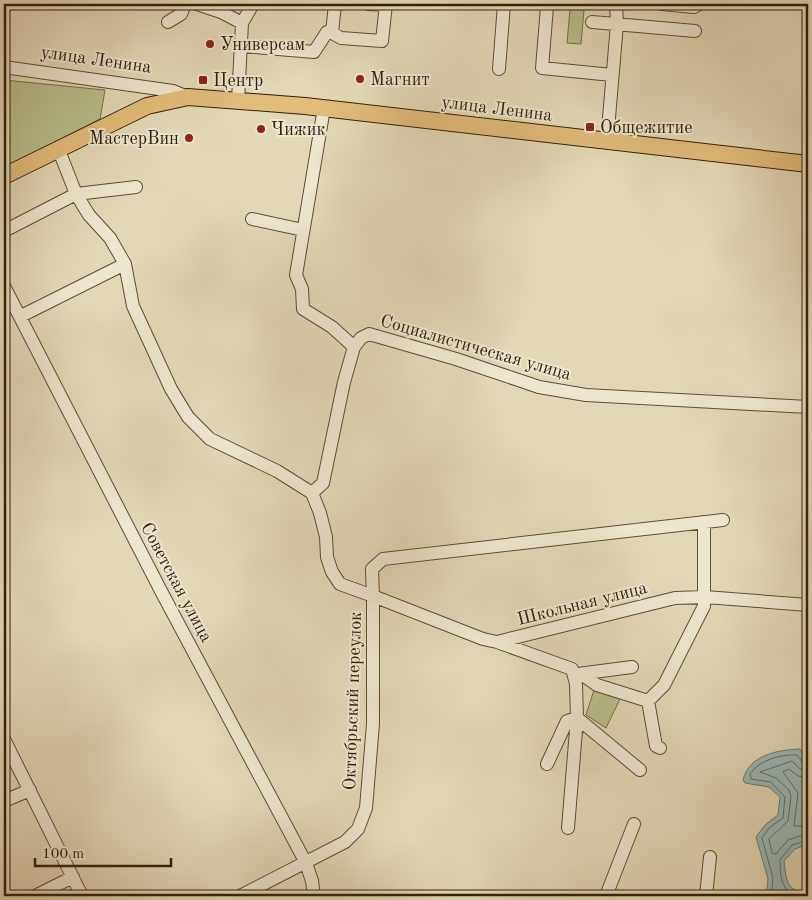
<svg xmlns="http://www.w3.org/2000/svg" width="812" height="900" viewBox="0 0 812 900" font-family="'Old Standard TT',serif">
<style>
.green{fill:#b8be8b;stroke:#746f4b}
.water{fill:#99b8b8;stroke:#6f7b73}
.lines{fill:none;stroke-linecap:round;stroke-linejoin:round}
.shore{stroke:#656c62;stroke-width:1}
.minor-casing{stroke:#5e4e36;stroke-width:14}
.major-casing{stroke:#31200b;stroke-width:18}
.minor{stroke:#ede6d0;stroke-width:12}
.major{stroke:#e2bc7b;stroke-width:16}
.poi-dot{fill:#8f2418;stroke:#ede6d0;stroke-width:2}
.labels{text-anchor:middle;stroke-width:4;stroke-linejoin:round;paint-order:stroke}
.poi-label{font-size:18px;fill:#31200b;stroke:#ede6d0;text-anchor:start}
.street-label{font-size:18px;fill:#31200b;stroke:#ede6d0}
</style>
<rect width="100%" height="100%" fill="#e3d8b6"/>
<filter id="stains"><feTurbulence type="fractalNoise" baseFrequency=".004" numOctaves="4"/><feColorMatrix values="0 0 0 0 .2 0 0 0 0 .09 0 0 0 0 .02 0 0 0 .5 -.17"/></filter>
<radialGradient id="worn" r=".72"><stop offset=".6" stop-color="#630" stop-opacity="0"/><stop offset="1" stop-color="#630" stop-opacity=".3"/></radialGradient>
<path class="green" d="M570,9l14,1 -3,34 -14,-1z
M4,80l101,10 -5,29 -96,49z
M594,690l26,9 -14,29 -20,-13z"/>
<path class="water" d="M800,749c10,15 11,34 6,52l2,5v38l-13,5 -11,12c2,17 2,32 24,31v4h-42l2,-17 -12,-42 9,-12 13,-10 2,-18 -11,-10 -24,-4 -2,-3c6,-25 34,-30 57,-31z"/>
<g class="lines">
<path class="shore" d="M808,770l-8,-1 -8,-8 -32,11 16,6 13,12 2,6 -3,25 -19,18 3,14 4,1 12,-14 20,-7
M808,778l-10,-2 -9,-7 -6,3 15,21 -4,33h14
M771,896l2,-18 -11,-40 7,-10 14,-10 2,-21 -14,-15 -20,-3 -1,-5c9,-14 31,-20 47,-19l6,8 5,1
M799,896c-18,-3 -19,-21 -19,-36l12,-15 16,-5"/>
<defs>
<path id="minor" d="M197,4l24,8 21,11 -4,78
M369,4l17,1
M550,4l-3,3 -5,61 70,7
M662,4l32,3 5,-3
M168,22l13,-8 4,-10
M592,22l103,9
M242,23l11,-19
M332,33l3,-29
M241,46l73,6 13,-20 5,1 9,5 41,3 4,-37
M4,67l169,24 15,6
M499,69l5,-65
M324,108l-28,167 6,14 1,20 29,18 22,20
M607,141l10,-117 -1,-20
M58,148l18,46 13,21 21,23 15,26 8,42 38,83 17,28 22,22 67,32 35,22 8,20 6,24 1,20 5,15 8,12 33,12v128l-7,84 -8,21 -13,13 -105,54
M252,219l51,11
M4,231l72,-37 60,-7
M4,286l157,305 145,272 6,18 2,15
M21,316l104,-52
M312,493l11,-10 21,-101 10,-35 7,-9 8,-4 87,25 83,28 47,8 222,12
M723,520l-340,39 -11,10 1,27 110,43 14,3 178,-44 30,-1 103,8
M497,642l75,27 4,15 1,34 63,52
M578,674l54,-7
M583,675l14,10 51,16 8,45 4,2
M648,701l16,-16 40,-79v-84
M4,739l78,157
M547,764l20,-43 10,-3 -9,110
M4,801l26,-11
M35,896l38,-19
M606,896l28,-72
M706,896l4,-39"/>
<path id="major" d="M4,176l143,-70 41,-9 117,9 503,58"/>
</defs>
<use href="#minor" class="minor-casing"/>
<use href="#major" class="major-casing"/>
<use href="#minor" class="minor"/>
<use href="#major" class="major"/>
</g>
<g class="poi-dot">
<circle cx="210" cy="44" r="5"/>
<circle cx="360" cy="79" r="5"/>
<rect x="198" y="75" width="10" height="10" rx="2.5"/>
<rect x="585" y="122" width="10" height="10" rx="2.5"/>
<circle cx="261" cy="129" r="5"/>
<circle cx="189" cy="138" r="5"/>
</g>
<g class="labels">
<g class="poi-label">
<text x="220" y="50">Универсам</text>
<text x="370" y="85">Магнит</text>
<text x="213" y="86">Центр</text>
<text x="600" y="133">Общежитие</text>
<text x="271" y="135">Чижик</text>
<text x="179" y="144" text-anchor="end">МастерВин</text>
</g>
<g class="street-label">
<text transform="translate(96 59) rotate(8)" y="6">улица Ленина</text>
<text transform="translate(497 108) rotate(7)" y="6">улица Ленина</text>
<text transform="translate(476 347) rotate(16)" y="6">Социалистическая улица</text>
<text transform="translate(177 582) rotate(62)" y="6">Советская улица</text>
<text transform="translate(582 603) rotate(-14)" y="6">Школьная улица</text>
<text transform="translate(352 701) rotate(-88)" y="6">Октябрьский переулок</text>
</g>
</g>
<rect width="812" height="900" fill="none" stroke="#e3d8b6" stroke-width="20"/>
<rect x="5" y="5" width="802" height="890" fill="none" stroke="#31200b" stroke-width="2.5"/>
<rect x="10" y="10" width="792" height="880" fill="none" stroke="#31200b"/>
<path d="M35 858v8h136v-8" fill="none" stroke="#31200b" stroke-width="2.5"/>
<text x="42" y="858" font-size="15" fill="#31200b" stroke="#ede6d0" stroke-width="4" paint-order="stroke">100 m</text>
<rect width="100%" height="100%" filter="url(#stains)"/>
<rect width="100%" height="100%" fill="url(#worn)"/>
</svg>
